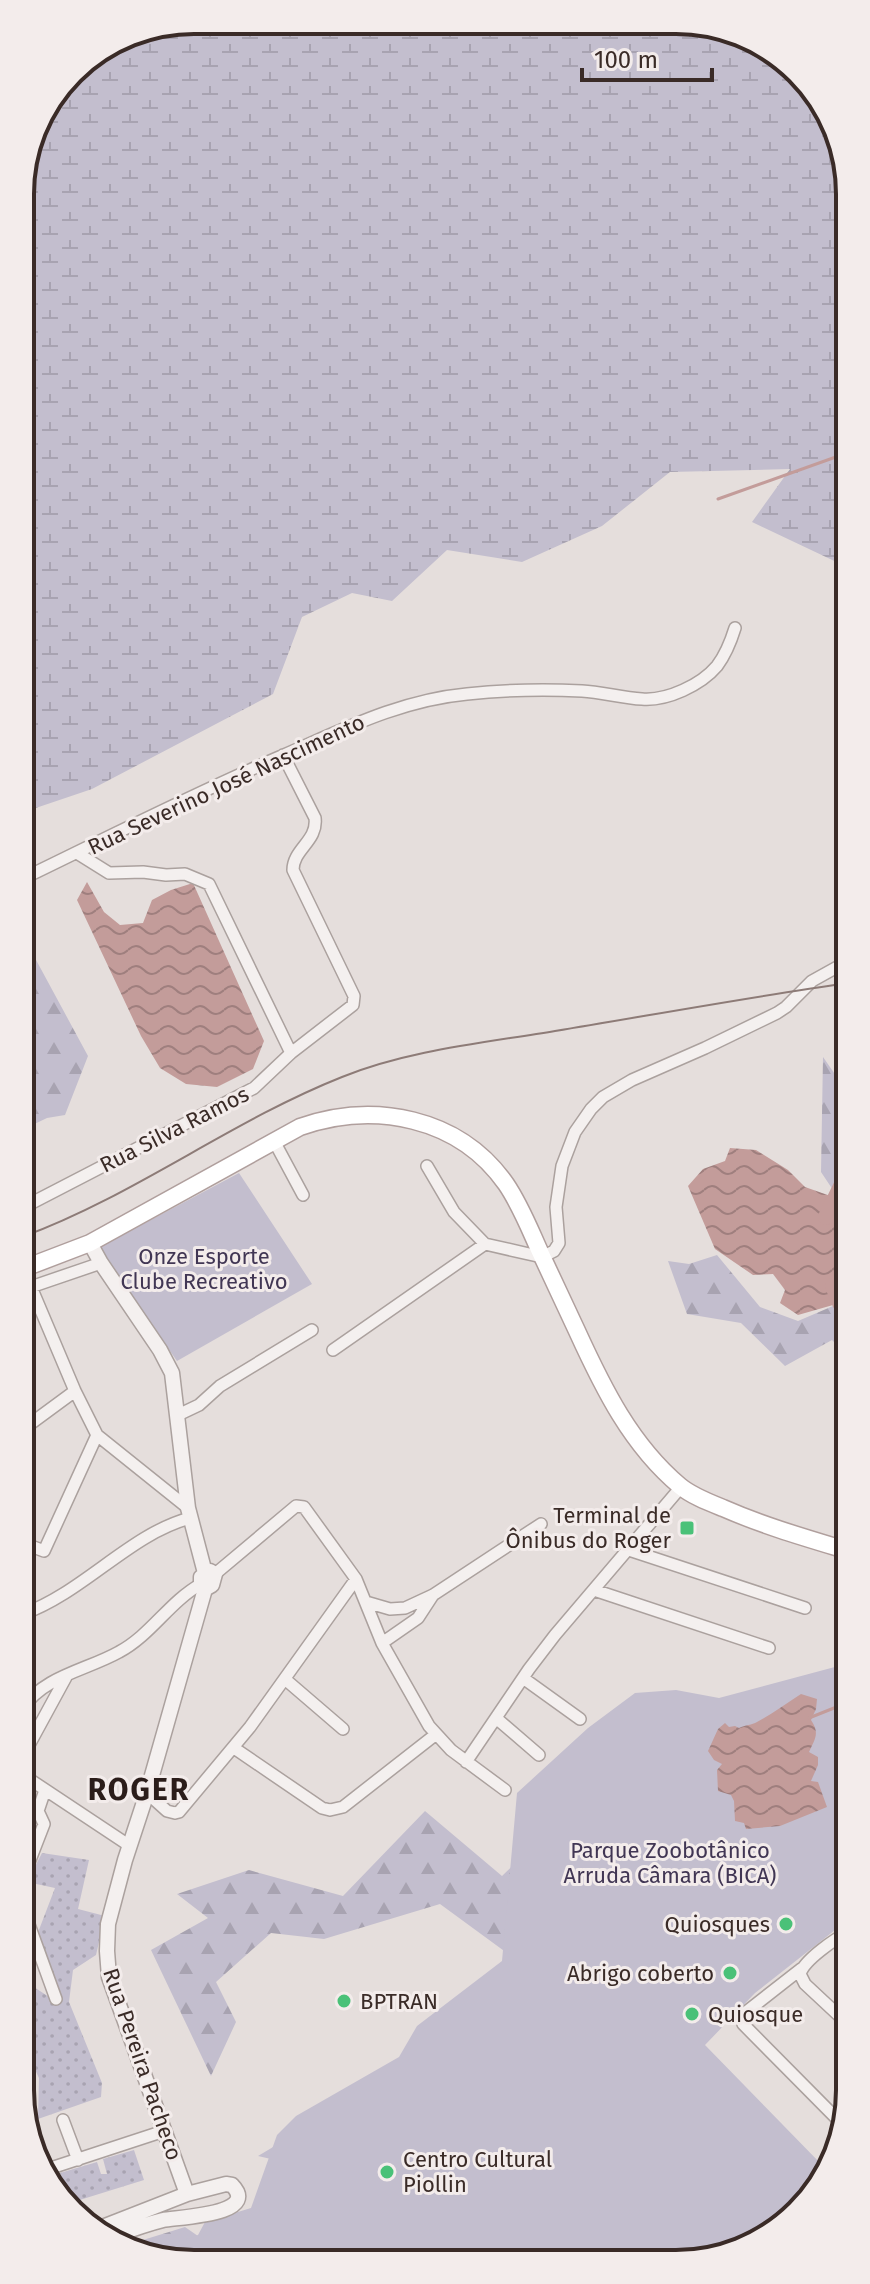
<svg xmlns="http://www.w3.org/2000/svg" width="870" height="2284" viewBox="0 0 870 2284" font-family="'Fira Sans',sans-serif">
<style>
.grass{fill:url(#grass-dots)}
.forest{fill:url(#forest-firs)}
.wetland{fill:url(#wetland-marsh)}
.park{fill:#c3bece}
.water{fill:url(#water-waves)}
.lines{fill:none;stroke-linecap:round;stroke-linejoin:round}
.stream{stroke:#c39c9a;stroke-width:3}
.river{stroke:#c39c9a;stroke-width:16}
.minor-casing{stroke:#aba19e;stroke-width:14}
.tertiary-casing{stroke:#aba19e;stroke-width:17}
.primary-casing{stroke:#b09f9d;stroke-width:19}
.minor{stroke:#f4f0ef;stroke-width:11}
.tertiary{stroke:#f4f0ef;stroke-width:14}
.primary{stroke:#fff;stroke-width:16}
.tram{stroke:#8d7b77;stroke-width:2}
.poi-dot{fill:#4ac178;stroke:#f3eceb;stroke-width:3}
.labels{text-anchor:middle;stroke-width:6;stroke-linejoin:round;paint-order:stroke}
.street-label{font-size:22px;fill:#3a2b27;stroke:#f3eceb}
.park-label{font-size:22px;fill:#413654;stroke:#f3eceb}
.poi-label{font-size:22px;fill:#3a2b27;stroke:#f3eceb;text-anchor:end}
.district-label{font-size:30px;font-weight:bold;letter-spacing:2px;fill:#2b1d1a;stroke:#f3eceb}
.rim{fill:none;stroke:#3a2b27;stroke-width:4}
</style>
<defs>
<pattern id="grass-dots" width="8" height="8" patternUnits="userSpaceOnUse" patternTransform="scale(2)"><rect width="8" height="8" fill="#c3bece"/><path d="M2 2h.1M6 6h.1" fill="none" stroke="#a8a3b1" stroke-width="1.8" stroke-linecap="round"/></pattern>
<pattern id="forest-firs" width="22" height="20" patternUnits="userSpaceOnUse" patternTransform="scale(2)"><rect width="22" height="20" fill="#c3bece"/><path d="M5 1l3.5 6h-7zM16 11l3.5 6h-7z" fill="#a8a3b1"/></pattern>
<pattern id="wetland-marsh" width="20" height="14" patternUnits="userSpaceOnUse" patternTransform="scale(2)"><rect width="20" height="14" fill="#c3bece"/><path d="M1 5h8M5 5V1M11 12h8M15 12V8" fill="none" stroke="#a8a3b1"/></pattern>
<pattern id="water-waves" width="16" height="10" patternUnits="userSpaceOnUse" patternTransform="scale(2)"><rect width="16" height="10" fill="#c39c9a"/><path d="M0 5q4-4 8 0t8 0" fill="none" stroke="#9f7f7e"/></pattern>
</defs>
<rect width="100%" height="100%" fill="#e5dedc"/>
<path class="grass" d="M42,1853l47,7 -11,49 27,7 -9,39 -23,15 -4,32 33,81 -1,14 -63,22 1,-41 -16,-34v-64l37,24 -23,-69 18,-47 -28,-6z
M134,2150l10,30 -74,23 -10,-30 37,-11 4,12h6l-4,-15z"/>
<path class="forest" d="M22,934l66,122 -23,59 -18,3 -25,12z
M823,1057l25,36v127l-9,-21 -18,-27z
M717,1255l43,52 38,14 42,-18 8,-18v71l-16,-16 -47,26 -44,-43 -54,-9 -19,-53 21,3z
M425,1811l77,65 48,-47 107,208 150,167 -97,57 -452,-105 156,-93 104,-102 -78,-57 -116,35 -53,-6 -55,49 20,40 -25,54 -60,-126 57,-32 -31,-24 72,-24 94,26z
M185,2227l49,34h-73l-31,-17z"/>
<path class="wetland" d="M194,20l516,3 89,48 48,89v407l-95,-45 38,-53 -120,3 -68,54 -80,36 -75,-12 -55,51 -40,-8 -50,24 -29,77 -181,95 -71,24v-404l2,-1 -2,-1 -1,-224 18,-66 41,-53 49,-31z"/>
<path class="park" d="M239,1173l73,111 -135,77 -79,-113z
M849,1660v259l-94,74 -50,52 118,121 -16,38 -97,57h-549l-14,-8 51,-18 7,-13 46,-14 26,-73 19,-19 103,-59 18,-31 85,-65 15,-168 71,-65 47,-35 41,-3 43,8 127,-34z"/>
<path class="water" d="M87,882l17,30 16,13 23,-2 9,-23 19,-10 22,-7 71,158 -11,28 -36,18 -31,-3 -26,-16 -19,-32 -64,-136z
M730,1148l26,2 32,20 17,17 34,12 9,21v65l-8,18 -42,12 -18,-12 5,-13 -12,-16 -20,1 -38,-26 -27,-63 15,-17 22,-8z
M801,1694l16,5 -1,10 -5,11c9,13 4,19 -2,32l9,5v8l-7,16 7,1 9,25 -47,19 -34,3 -2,-6 -9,-2 -1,-20 -3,-6 -13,-4 -1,-21 5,-6 -8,-4 -6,-9 10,-22 7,-6 4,4 6,-1 4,2c6,-3 13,-3 18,-6 15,-8 30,-19 44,-28z"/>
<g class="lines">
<path class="stream" d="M718,499l129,-46
M809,1718l40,-16"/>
<path class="river" d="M826,1217l22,-45
M833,1286l7,17 8,8"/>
<defs>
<path id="minor" d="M77,853l32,20 34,-1 23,3 19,-1 24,10 82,169
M22,879c87,-42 173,-86 262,-124 60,-26 117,-55 183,-61 37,-4 77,-5 115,-3 20,1 40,7 60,8 25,2 59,-14 75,-33 9,-12 14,-25 18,-38
M274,1141l29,54
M427,1166l27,46 31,32 57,13 12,-6 5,-8 -3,-36 6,-41 13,-34 16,-23 12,-12 29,-17 73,-32 72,-35 9,-6 26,-26 36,-20
M22,1208l232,-120 37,-35 62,-48 1,-9 -61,-126c0,-21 25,-29 22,-52l-32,-63
M31,1287l44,104 22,44 91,73
M22,1290l79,-27
M333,1350l152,-106
M178,1415l21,-10 21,-19 92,-56
M22,1430l53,-39
M23,1543l21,8 53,-116
M629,1550l176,58
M215,1574l81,-68 8,1 52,72 26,64 47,83 22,24 54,40
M594,1590l175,58
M366,1602l24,7 15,-1 28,-13 108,-71
M23,1614c61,-22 107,-80 167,-96
M382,1643l36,-25 15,-23
M523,1678l57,41
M286,1680l57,49
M23,1708c21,-32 64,-38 96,-56 32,-17 50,-50 82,-68
M496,1718l43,37
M234,1748l88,60 8,2 13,-3 92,-72
M23,1756l43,-79
M466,1762l63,-93 26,-34 126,-148
M23,1775l107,71
M147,1793l20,18 8,2 4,-1 71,-85 106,-148
M23,1878l21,-54 -6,-13 7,-21
M23,1908l33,91
M849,1932c-13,6 -45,28 -49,42l5,10 45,42
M801,1969l-55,43 -4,6 1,6 98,99
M63,2120l15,40
M48,2169l116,-38"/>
<path id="tertiary" d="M90,1243l11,20 59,87 12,23 16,135 17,65
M210,1571l5,3 -3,11 -7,4 -4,-5v-7z
M187,2194l-78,-217 -2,-26 1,-27 17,-64 22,-67 58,-204
M100,2228l87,-34 39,-10 6,1c29,30 -54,32 -69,35 -16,4 -33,10 -49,16"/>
<path id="primary" d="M22,1269l68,-26 210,-116c74,-26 159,-10 206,57 15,22 24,46 35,70 12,26 24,51 36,77 26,57 54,114 103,155 12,10 28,16 43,22 41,18 83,30 126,43"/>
</defs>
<use href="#minor" class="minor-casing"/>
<use href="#tertiary" class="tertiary-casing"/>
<use href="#primary" class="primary-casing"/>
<use href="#minor" class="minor"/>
<use href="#tertiary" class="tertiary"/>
<use href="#primary" class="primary"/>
<path class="tram" d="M22,1237c112,-41 209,-116 320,-160 67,-27 142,-34 213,-46 97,-16 195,-34 293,-48"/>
</g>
<g class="poi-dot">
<rect x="679" y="1520" width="16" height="16" rx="4"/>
<circle cx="786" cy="1924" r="8"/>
<circle cx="730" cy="1973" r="8"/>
<circle cx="344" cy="2001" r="8"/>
<circle cx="692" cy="2014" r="8"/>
<circle cx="387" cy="2172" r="8"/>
</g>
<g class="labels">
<g class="street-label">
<text transform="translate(226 784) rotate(-25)" y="8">Rua Severino José Nascimento</text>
<text transform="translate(174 1129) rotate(-27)" y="8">Rua Silva Ramos</text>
<text transform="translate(143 2064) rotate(71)" y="8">Rua Pereira Pacheco</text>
</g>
<g class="park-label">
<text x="204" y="1264">Onze Esporte<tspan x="204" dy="25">Clube Recreativo</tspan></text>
<text x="670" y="1858">Parque Zoobotânico<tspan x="670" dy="25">Arruda Câmara (BICA)</tspan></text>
</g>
<g class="poi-label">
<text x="671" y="1523">Terminal de<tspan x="671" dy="25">Ônibus do Roger</tspan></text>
<text x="770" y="1932">Quiosques</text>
<text x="714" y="1981">Abrigo coberto</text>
<text x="360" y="2009" text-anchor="start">BPTRAN</text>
<text x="708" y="2022" text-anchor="start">Quiosque</text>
<text x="403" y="2167" text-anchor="start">Centro Cultural<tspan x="403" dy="25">Piollin</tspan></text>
</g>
<g class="district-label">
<text x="139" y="1800">ROGER</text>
</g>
</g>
<path d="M0 0H870V2284H0ZM194 34H676A160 160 0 0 1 836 194V2090A160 160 0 0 1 676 2250H194A160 160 0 0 1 34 2090V194A160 160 0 0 1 194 34Z" fill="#f3eceb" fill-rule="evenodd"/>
<path class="rim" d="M194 34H676A160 160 0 0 1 836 194V2090A160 160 0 0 1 676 2250H194A160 160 0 0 1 34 2090V194A160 160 0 0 1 194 34Z"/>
<path d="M582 68v12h130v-12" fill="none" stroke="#3a2b27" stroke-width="4"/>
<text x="594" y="68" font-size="24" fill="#3a2b27" stroke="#f3eceb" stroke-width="6" paint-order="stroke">100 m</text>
</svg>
